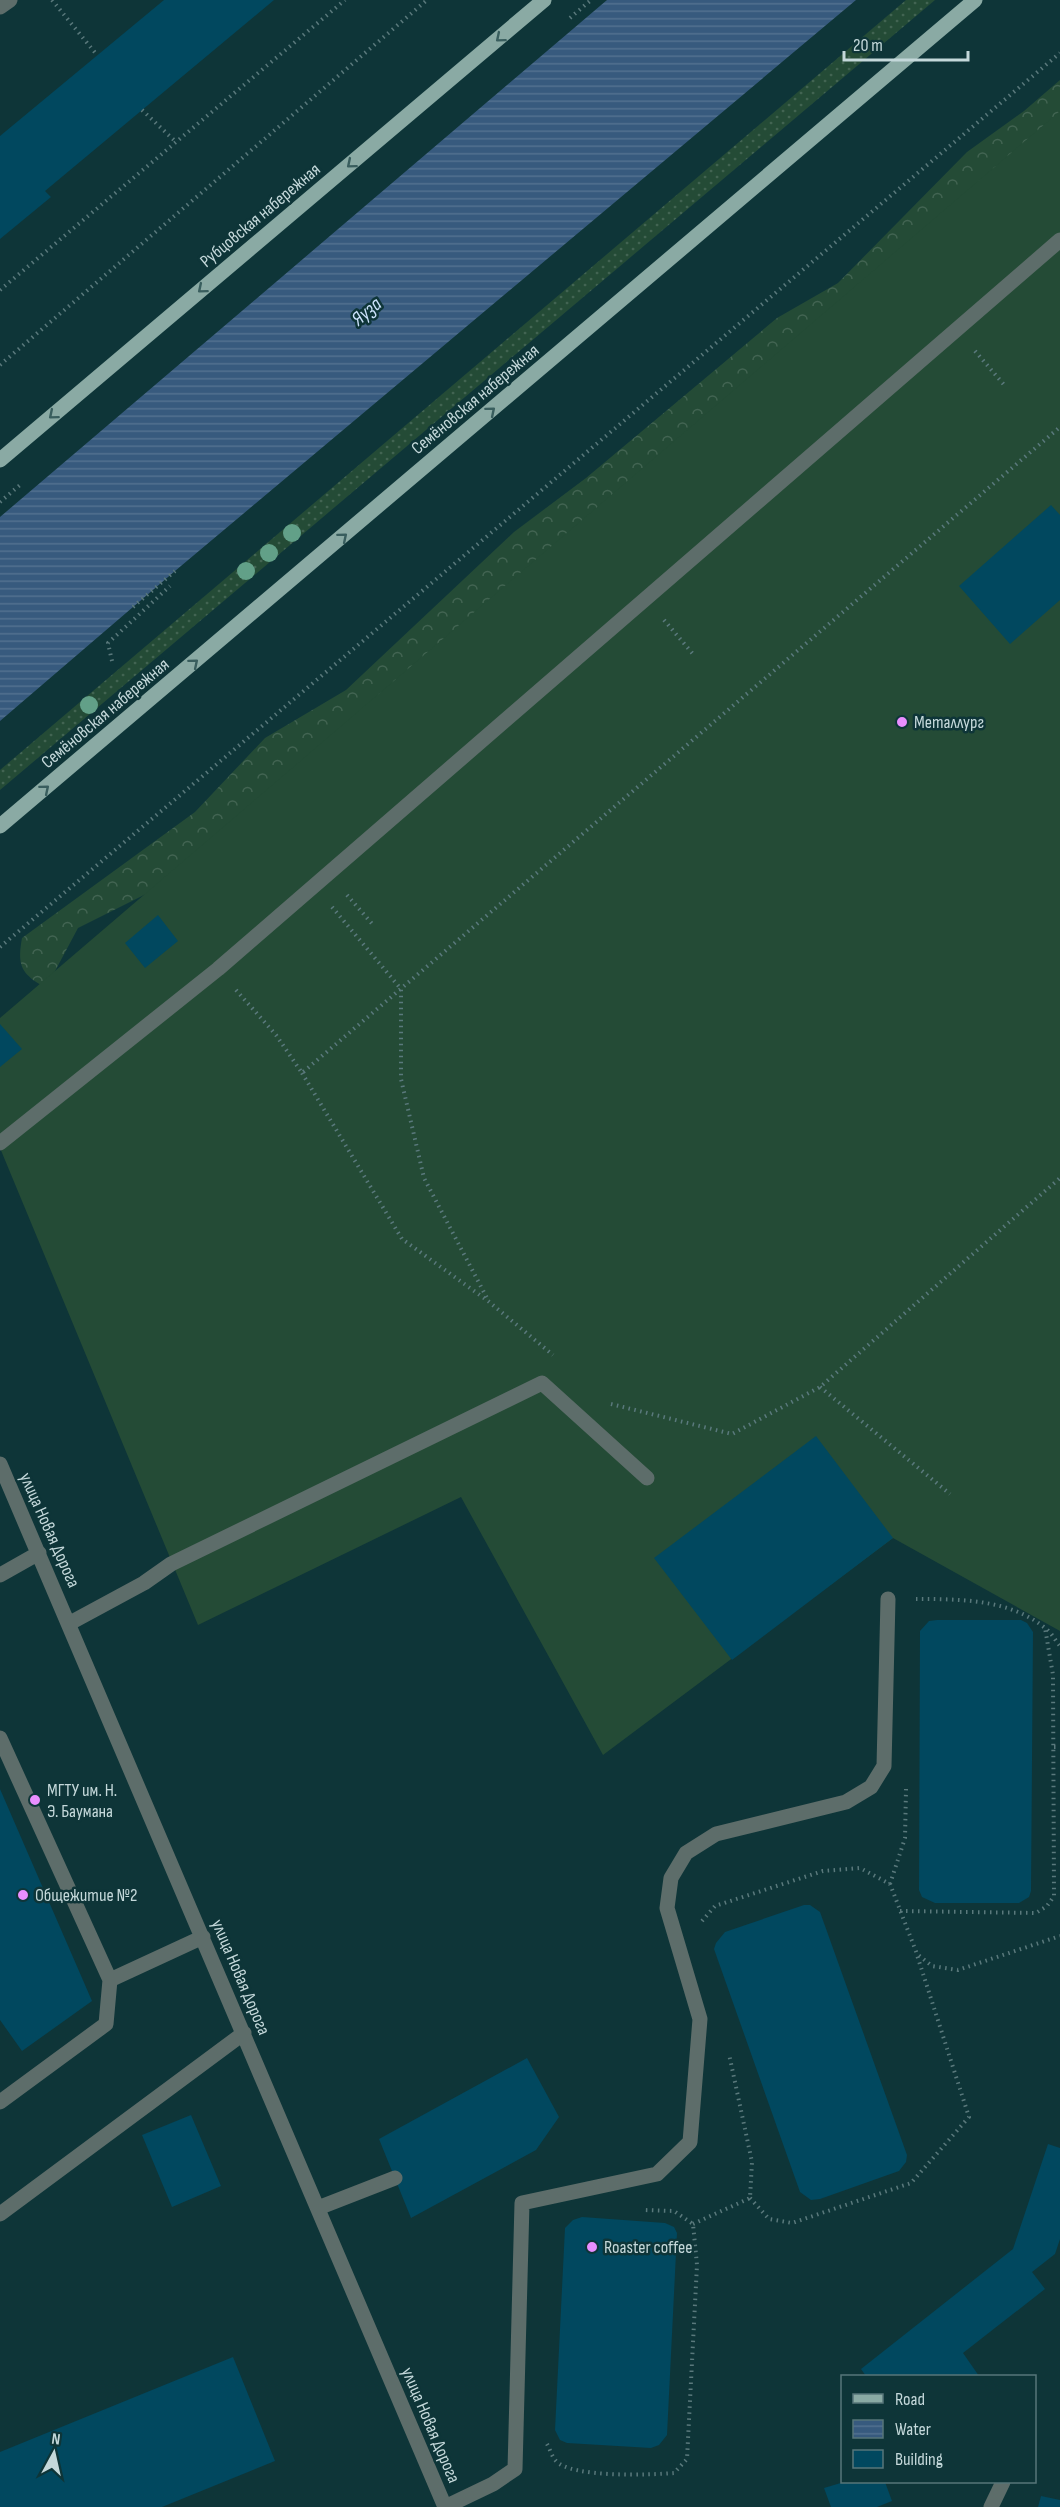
<svg xmlns="http://www.w3.org/2000/svg" width="1060" height="2507" viewBox="0 0 1060 2507" font-family="'Sofia Sans Condensed',sans-serif">
<style>
.grass{fill:url(#grass-dots)}
.forest{fill:url(#forest-crowns)}
.garden{fill:#244b36}
.water{fill:url(#water-rules)}
.building{fill:#01485f}
.lines{fill:none;stroke-linecap:round;stroke-linejoin:round}
.path{stroke:#5a797c;stroke-width:4;stroke-dasharray:1.5 4.5;stroke-linecap:butt}
.minor{stroke:#5d6d6a;stroke-width:15}
.major{stroke:#8aaaa4;stroke-width:15}
.tree{fill:#62a088}
.oneway{stroke:#395e5e}
.poi-dot{fill:#e98efe;stroke:#0e3538;stroke-width:2}
.labels{text-anchor:middle;stroke-width:5;stroke-linejoin:round;paint-order:stroke}
.street-label{font-size:18px;fill:#c4d8da;stroke:#0e3538}
.poi-label{font-size:18px;fill:#c4d8da;stroke:#0e3538;text-anchor:start}
.water-label{font-size:20px;font-style:italic;fill:#cce2fb;stroke:#0e3538}
</style>
<defs>
<pattern id="grass-dots" width="8" height="8" patternUnits="userSpaceOnUse" patternTransform="scale(1.5)"><rect width="8" height="8" fill="#244b36"/><path d="M2 2h.1M6 6h.1" fill="none" stroke="#426452" stroke-width="1.8" stroke-linecap="round"/></pattern>
<pattern id="forest-crowns" width="20" height="18" patternUnits="userSpaceOnUse" patternTransform="scale(1.5)"><rect width="20" height="18" fill="#244b36"/><path d="M2 6a3 3 0 1 1 6 0M12 15a3 3 0 1 1 6 0" fill="none" stroke="#426452"/></pattern>
<pattern id="water-rules" width="6" height="5" patternUnits="userSpaceOnUse" patternTransform="scale(1.5)"><rect width="6" height="5" fill="#375a7e"/><path d="M0 2.5h6" fill="none" stroke="#527190"/></pattern>
</defs>
<rect width="100%" height="100%" fill="#0e3538"/>
<path class="grass" d="M906,0h29l-935,790v-20z"/>
<path class="forest" d="M1060,80v116l-894,688 -88,44 -32,60c-25,-14 -29,-22 -24,-50l173,-126 70,-74 81,-48 168,-158 72,-54 191,-160 61,-35 129,-131 57,-41z"/>
<path class="garden" d="M1060,111v1520l-167,-93 -290,217 -142,-258 -263,128 -198,-477v-130z"/>
<path class="water" d="M607,0h249l-681,571 -175,150v-204z"/>
<path class="building" d="M164,0h110l-229,191 6,6 -51,42v-103z
M1051,505l9,10v85l-50,44 -51,-58z
M158,915l20,26 -33,27 -20,-25z
M0,1024l22,25 -22,18z
M816,1436l77,102 -161,122 -78,-102z
M937,1620h84l6,3 6,9 -2,259 -2,6 -10,6h-84l-13,-6 -3,-7 1,-259 9,-10z
M0,1789l92,212 -70,50 -22,-31z
M804,1905h6l10,7 87,243 -1,7 -7,9 -79,28 -9,1 -11,-8 -86,-243 2,-6 9,-11z
M527,2058l32,59 -23,33 -125,68 -32,-79z
M191,2115l30,71 -49,21 -30,-72z
M1048,2144l12,4v91l-5,15 -23,18 13,17 -82,64 16,23h-113l-5,-7 152,-120z
M582,2217l83,6 9,4 3,6 -10,202 -8,10 -8,3 -84,-5 -7,-3 -5,-10 10,-202 8,-8z
M233,2357l42,104 -113,46h-162v-55z
M844,2482h41l7,19 -15,6h-46l-7,-19z
M1041,2496l19,4v7h-22z"/>
<g class="lines">
<path class="path" d="M52,0l45,55
M570,18l21,-18
M142,110l34,32
M0,290l345,-290
M975,351l31,36
M0,365l427,-365
M0,502l20,-17
M133,607l42,-36
M664,620l29,34
M112,661l-4,-18 62,-57
M347,895l27,31
M332,907l69,82v90l23,99 64,122
M0,947l1060,-894
M236,990l40,45 26,38 758,-646
M302,1073l100,166 86,62 65,54
M820,1387l130,107
M611,1404l121,30 88,-47 240,-209
M916,1599c43,0 94,0 129,29 6,4 10,12 15,18
M1054,1747h6
M890,1884l15,-46 1,-49
M900,1911l136,2 11,-7 7,-10 -1,-221 -8,-47
M702,1921l13,-15 108,-35 37,-3 30,16 27,70 15,12 26,4 102,-34
M750,2198l19,21 23,4 119,-40 58,-66 -52,-162
M693,2224l57,-26 2,-36 -23,-108
M547,2444c3,5 5,13 9,17 16,17 94,14 118,12l13,-14 10,-194 -4,-41 -19,-13 -31,-1"/>
<path class="minor" d="M0,7l10,-7
M0,1143l218,-174 842,-729
M0,1464l445,1043
M0,1575l39,-22
M70,1623l74,-40 27,-19 371,-181 105,95
M0,1738l110,242
M0,2102l106,-78 4,-44 93,-43
M318,2208l77,-30
M0,2214l244,-181
M445,2507l48,-23 22,-15 7,-266 135,-29 33,-32 10,-123 -33,-111 4,-30 15,-25 30,-19 130,-32 25,-15 13,-21 4,-167
M991,2507l12,-25"/>
<path class="major" d="M0,460l544,-460
M0,826l975,-826"/>
</g>
<g class="tree">
<circle cx="292" cy="533" r="9"/>
<circle cx="269" cy="553" r="9"/>
<circle cx="246" cy="571" r="9"/>
<circle cx="89" cy="705" r="9"/>
</g>
<defs><path id="oneway-chevron" d="M-2-3.5L2.5 0L-2 3.5" fill="none" stroke-width="1.6" stroke-linecap="round" stroke-linejoin="round" transform="scale(1.5)"/></defs>
<g class="oneway">
<use href="#oneway-chevron" transform="translate(500 38) rotate(140)"/>
<use href="#oneway-chevron" transform="translate(351 164) rotate(140)"/>
<use href="#oneway-chevron" transform="translate(202 289) rotate(140)"/>
<use href="#oneway-chevron" transform="translate(491 411) rotate(-40)"/>
<use href="#oneway-chevron" transform="translate(53 415) rotate(140)"/>
<use href="#oneway-chevron" transform="translate(343 537) rotate(-40)"/>
<use href="#oneway-chevron" transform="translate(194 663) rotate(-40)"/>
<use href="#oneway-chevron" transform="translate(45 789) rotate(-40)"/>
</g>
<g class="poi-dot">
<circle cx="902" cy="722" r="6"/>
<circle cx="35" cy="1800" r="6"/>
<circle cx="23" cy="1895" r="6"/>
<circle cx="592" cy="2247" r="6"/>
</g>
<g class="labels">
<g class="street-label">
<text transform="translate(260 215) rotate(-40)" y="6">Рубцовская набережная</text>
<text transform="translate(475 399) rotate(-40)" y="6">Семёновская набережная</text>
<text transform="translate(105 713) rotate(-40)" y="6">Семёновская набережная</text>
<text transform="translate(50 1530) rotate(66)" y="6">улица Новая Дорога</text>
<text transform="translate(241 1977) rotate(67)" y="6">улица Новая Дорога</text>
<text transform="translate(431 2425) rotate(67)" y="6">улица Новая Дорога</text>
</g>
<g class="poi-label">
<text x="914" y="728">Металлург</text>
<text x="47" y="1796">МГТУ им. Н.<tspan x="47" dy="21">Э. Баумана</tspan></text>
<text x="35" y="1901">Общежитие №2</text>
<text x="604" y="2253">Roaster coffee</text>
</g>
<g class="water-label">
<text transform="translate(366 311) rotate(-40)" y="7">Яуза</text>
</g>
</g>
<rect x="841" y="2375" width="195" height="108" fill="#0e3538" stroke="#577679" stroke-width="1.5"/>
<rect x="853" y="2394" width="30" height="9" fill="#8aaaa4" stroke="#577679" stroke-width="1.5"/>
<text x="895" y="2405" font-size="18" fill="#c4d8da">Road</text>
<rect x="853" y="2420" width="30" height="18" fill="url(#water-rules)" stroke="#577679" stroke-width="1.5"/>
<text x="895" y="2435" font-size="18" fill="#c4d8da">Water</text>
<rect x="853" y="2450" width="30" height="18" fill="#01485f" stroke="#577679" stroke-width="1.5"/>
<text x="895" y="2465" font-size="18" fill="#c4d8da">Building</text>
<g transform="translate(54 2453) rotate(8)" stroke="#0e3538" stroke-width="4.5" paint-order="stroke">
<path d="M0-4.5L10 22L0 15L-10 22Z" fill="#c4d8da"/>
<text y="-9" font-size="16" font-weight="bold" text-anchor="middle" fill="#c4d8da">N</text>
</g>
<path d="M844 51v9h124v-9" fill="none" stroke="#c4d8da" stroke-width="3"/>
<text x="853" y="51" font-size="18" fill="#c4d8da" stroke="#0e3538" stroke-width="4.5" paint-order="stroke">20 m</text>
</svg>
